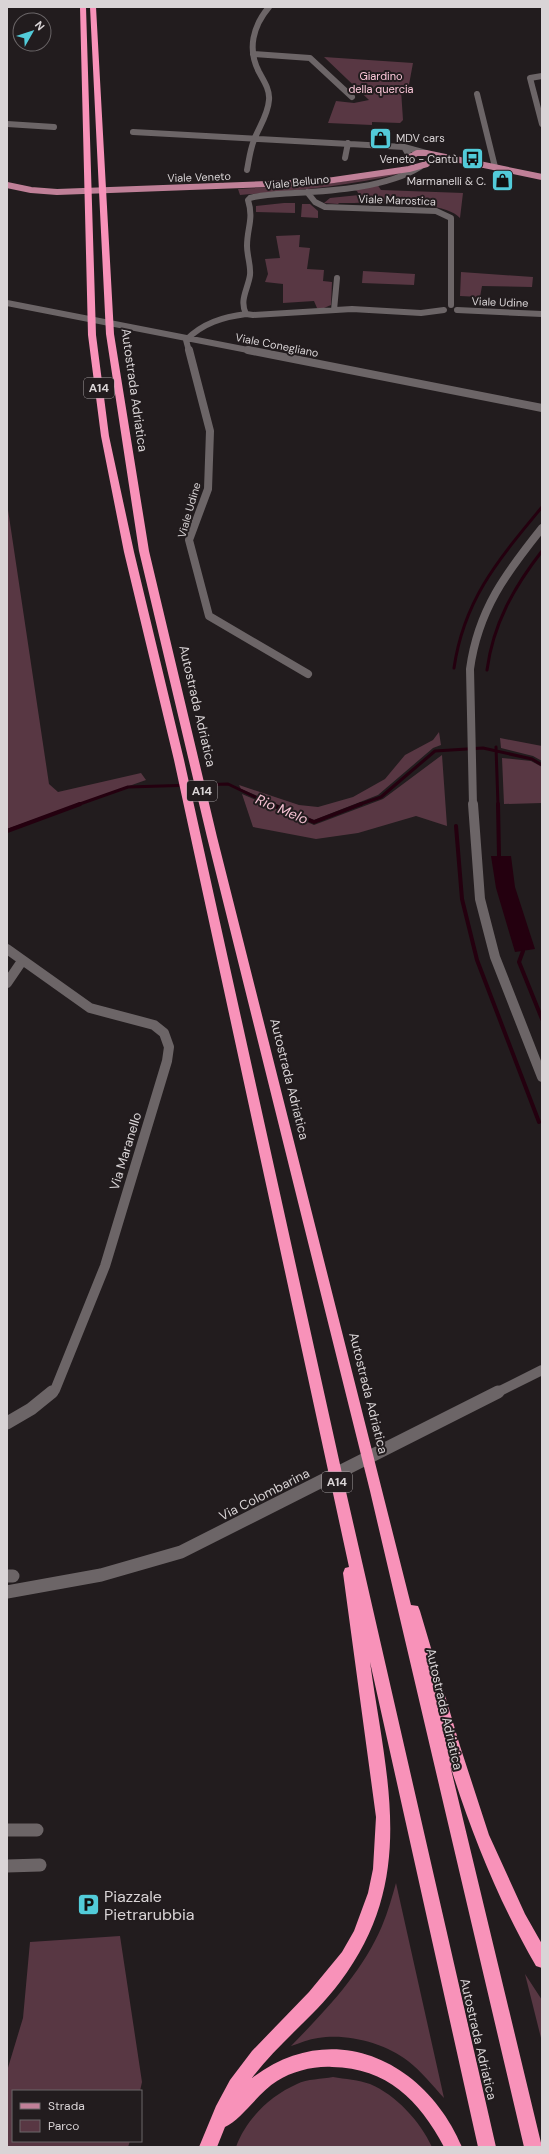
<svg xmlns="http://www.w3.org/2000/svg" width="549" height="2154" viewBox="0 0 549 2154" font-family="'DM Sans',sans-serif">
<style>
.green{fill:#583743}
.water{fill:#24000f}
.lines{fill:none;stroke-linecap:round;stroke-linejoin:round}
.stream-far1{stroke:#24000f;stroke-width:3}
.stream{stroke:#24000f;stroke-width:4}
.minor-far3{stroke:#6c6567;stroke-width:6}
.minor-far2{stroke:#6c6567;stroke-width:8}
.minor-far1{stroke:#6c6567;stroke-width:10}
.minor{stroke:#6c6567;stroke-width:13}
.major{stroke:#c08098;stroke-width:6}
.highway{fill:#f892b9;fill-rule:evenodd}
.labels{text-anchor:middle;stroke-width:4;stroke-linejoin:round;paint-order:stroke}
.far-park-label{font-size:11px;fill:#fcc7d9;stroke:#221c1e}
.far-poi-label{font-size:11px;fill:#d9d4d6;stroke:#221c1e;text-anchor:end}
.far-street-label{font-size:11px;fill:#d9d4d6;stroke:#221c1e}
.shield{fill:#221c1e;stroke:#a29d9f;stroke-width:1}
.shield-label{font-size:12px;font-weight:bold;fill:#d9d4d6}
.street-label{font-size:13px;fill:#d9d4d6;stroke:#221c1e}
.water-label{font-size:14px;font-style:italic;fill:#f6c2d4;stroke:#221c1e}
.near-poi-label{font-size:16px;fill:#d9d4d6;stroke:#221c1e;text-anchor:start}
</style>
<rect width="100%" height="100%" fill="#221c1e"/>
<path class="green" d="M324,57l89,6 -5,27h-7l2,30 -3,3 -28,-1v3l-44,-2 8,-22 18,2 15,-3z
M405,171l-2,2c-54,13 -108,18 -163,22l-2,-6 90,-5z
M377,184l4,6 82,3 -3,25c-16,-19 -94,-15 -121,-15l-1,1 -14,-1 6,-5 29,-3 -2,-4 -5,-2z
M284,203h11v10l-39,-1v-6z
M302,204h8l8,7v7l-17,-1z
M300,235l-1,12 11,1 -3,21 17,1 -1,11 9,1 -1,23 -7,3h-7l-3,-7 -31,2v-19l-18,-2 3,-8 -3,-15 15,-1 -4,-22z
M363,271l52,3 -1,11 -52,-2z
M461,272l72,5 -1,10 -50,-1 -2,11 -20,-1z
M7,503l42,281 9,8 83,-19 5,7 -139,49z
M439,732l2,13 -8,3 -55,47 -64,25 -73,-31 -2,-4 60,20 19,2 35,-10 32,-18 20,-24 28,-15z
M500,738l42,8v15l-9,-5 -32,-8z
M442,755l5,71 -31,-10 -58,17 -42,6 -63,-12 -11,-33 72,31 69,-26z
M502,758l29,3 11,6v36l-38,1z
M396,1883l48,215c-11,-12 -23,-27 -36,-37 -23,-18 -61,-28 -90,-23 -9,1 -18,5 -27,8 35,-36 71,-73 91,-120 6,-14 10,-29 14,-43z
M120,1936l22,146 -2,9h-127v50h117l-2,6h-121v-76l16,-53 7,-76z
M525,1974l17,26v42z
M333,2077c12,2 26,3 37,7 26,11 50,37 62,63h-196c10,-28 34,-51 61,-63 10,-5 25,-5 36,-7z"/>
<path class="water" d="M491,856h20l4,31 20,62 -20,3 -19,-64z"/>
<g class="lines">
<path class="stream-far1" d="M454,668c10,-69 45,-109 88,-161
M487,670c6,-46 27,-83 55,-119
M496,747l2,58
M77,805l51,-18 100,-3 44,21
M358,805l23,-8 54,-46 48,-3 49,11 10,6"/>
<path class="stream" d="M270,804l44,18 47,-18
M498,804l1,52
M456,826l6,73 15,61 62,162
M7,831l73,-27
M523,951l-4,11 23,57"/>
<path class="minor-far3" d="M253,54l57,4 42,39
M542,76l-12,2 12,46
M477,94l18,73
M7,124l47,3
M133,132l271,15
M410,157l-6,-10 22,6
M345,158l3,-15
M420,167c-32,20 -87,24 -125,26 -15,1 -30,1 -45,5l-2,2c6,19 -1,28 -1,46 0,10 4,19 3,29 -2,14 -11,25 -4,39l7,1 99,-6 69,4 23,-3
M247,170c2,-10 3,-20 7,-30 5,-13 14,-25 15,-40 1,-10 -5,-19 -10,-28 -12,-23 -6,-46 10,-65
M307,192l8,10 10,5 111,4 15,7v87
M7,303l246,48
M334,310l3,-32
M457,310l85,4
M189,351l-3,-11c17,-17 37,-23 60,-26"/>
<path class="minor-far2" d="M189,350l21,81 -2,58 -19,51 20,76 99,58
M248,350l294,58
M473,805l-3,-136c8,-59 36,-96 72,-141"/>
<path class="minor-far1" d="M473,804l7,95 15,58 47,120
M7,949l83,59 64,17 10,8 5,14 -2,14 -62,205 -50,124 -4,3
M7,983l15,-22
M496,1393l46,-23"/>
<path class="minor" d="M7,1423l24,-14 21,-17
M7,1576h6
M7,1592l94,-17 80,-23 317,-160
M7,1830h30
M7,1866l33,-1"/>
<path class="major" d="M411,160l-1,-3 7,-4h9l116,24
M7,185l24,5 26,2 263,-10 89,-13 18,-5"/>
<path class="highway" d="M80,7h6l10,328 13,101 25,116 50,208 163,736 149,651h-18l-108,-485c16,116 48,217 -30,320 -26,35 -62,61 -88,96 81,-62 174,-17 210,69h-18c-25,-47 -57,-79 -112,-80 -18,-1 -39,4 -55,14 -18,11 -36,39 -52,46l-8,20h-18l17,-41 14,-26 22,-29 57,-59 33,-40 12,-21 14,-38 5,-24 3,-52 -33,-244 2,-5 4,-1 -175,-807 -50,-208 -23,-116 -13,-101z
M90,7h6l18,327 35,217 68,286 194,768 7,1 2,5 40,135 29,89 36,79 17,30v24l-6,-2c-37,-64 -64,-131 -86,-201l92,382h-18l-154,-656 -163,-654 -68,-286 -33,-217z"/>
</g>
<defs>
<symbol id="shop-square" viewBox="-11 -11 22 22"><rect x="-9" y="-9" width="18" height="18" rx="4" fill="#52cbd9" stroke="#221c1e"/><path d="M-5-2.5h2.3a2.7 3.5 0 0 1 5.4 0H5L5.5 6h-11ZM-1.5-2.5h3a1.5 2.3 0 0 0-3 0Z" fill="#111"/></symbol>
<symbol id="bus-square" viewBox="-11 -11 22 22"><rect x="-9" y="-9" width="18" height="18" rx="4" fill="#52cbd9" stroke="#221c1e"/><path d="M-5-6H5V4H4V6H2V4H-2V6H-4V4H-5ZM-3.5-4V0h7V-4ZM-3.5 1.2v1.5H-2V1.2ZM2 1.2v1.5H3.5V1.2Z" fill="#111"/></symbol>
<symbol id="parking-square" viewBox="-11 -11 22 22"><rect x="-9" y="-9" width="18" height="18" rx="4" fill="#52cbd9" stroke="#221c1e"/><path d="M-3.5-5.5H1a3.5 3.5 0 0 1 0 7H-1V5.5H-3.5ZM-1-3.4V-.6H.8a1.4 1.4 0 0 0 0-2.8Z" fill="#111"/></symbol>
</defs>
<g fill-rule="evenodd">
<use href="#shop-square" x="368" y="126" width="25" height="25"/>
<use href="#bus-square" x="460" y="146" width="25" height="25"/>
<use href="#shop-square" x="490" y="168" width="25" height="25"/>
<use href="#parking-square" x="76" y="1892" width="25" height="25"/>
</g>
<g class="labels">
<g class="far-park-label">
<text x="381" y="80">Giardino<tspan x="381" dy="13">della quercia</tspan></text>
</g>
<g class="far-poi-label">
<text x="396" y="142" text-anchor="start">MDV cars</text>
<text x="458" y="163">Veneto - Cantù</text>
<text x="486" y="185">Marmanelli &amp; C.</text>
</g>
<g class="far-street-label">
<text transform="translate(199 177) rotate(-2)" y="4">Viale Veneto</text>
<text transform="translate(297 182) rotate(-6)" y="4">Viale Belluno</text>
<text transform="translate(397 200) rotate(2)" y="4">Viale Marostica</text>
<text transform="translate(500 302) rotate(2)" y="4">Viale Udine</text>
<text transform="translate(277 345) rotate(11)" y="4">Viale Conegliano</text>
<text transform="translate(189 510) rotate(-74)" y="4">Viale Udine</text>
</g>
<g class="shield">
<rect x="84" y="378" width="30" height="20" rx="3"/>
<rect x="187" y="781" width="30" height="20" rx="3"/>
<rect x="322" y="1472" width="30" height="20" rx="3"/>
</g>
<g class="shield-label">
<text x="99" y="392">A14</text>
<text x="202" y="795">A14</text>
<text x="337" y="1486">A14</text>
</g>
<g class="street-label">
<text transform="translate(135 390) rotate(82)" y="5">Autostrada Adriatica</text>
<text transform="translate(198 706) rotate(77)" y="5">Autostrada Adriatica</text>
<text transform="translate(290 1079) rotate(76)" y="5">Autostrada Adriatica</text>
<text transform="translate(125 1151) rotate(-73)" y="5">Via Maranello</text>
<text transform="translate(369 1393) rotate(76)" y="5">Autostrada Adriatica</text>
<text transform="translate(264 1494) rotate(-27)" y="5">Via Colombarina</text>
<text transform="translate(445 1709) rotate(77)" y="5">Autostrada Adriatica</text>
<text transform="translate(479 2039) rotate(77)" y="5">Autostrada Adriatica</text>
</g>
<g class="water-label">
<text transform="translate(282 809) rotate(23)" y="5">Rio Melo</text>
</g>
<g class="near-poi-label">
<text x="104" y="1902">Piazzale<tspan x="104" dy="18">Pietrarubbia</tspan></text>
</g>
</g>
<rect width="549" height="2154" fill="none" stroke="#d9d4d6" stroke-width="16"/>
<rect x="12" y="2090" width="130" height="52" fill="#221c1e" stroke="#6b6668"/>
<rect x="20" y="2103" width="20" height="6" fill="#c08098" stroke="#6b6668"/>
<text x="48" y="2110" font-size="12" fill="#d9d4d6">Strada</text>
<rect x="20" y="2120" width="20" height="12" fill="#583743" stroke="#6b6668"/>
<text x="48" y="2130" font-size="12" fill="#d9d4d6">Parco</text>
<g transform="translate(32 32) rotate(51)"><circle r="19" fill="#221c1e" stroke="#6b6668"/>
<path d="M0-3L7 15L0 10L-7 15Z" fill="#52cbd9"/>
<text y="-6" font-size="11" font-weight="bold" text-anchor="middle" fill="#d9d4d6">N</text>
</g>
</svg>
